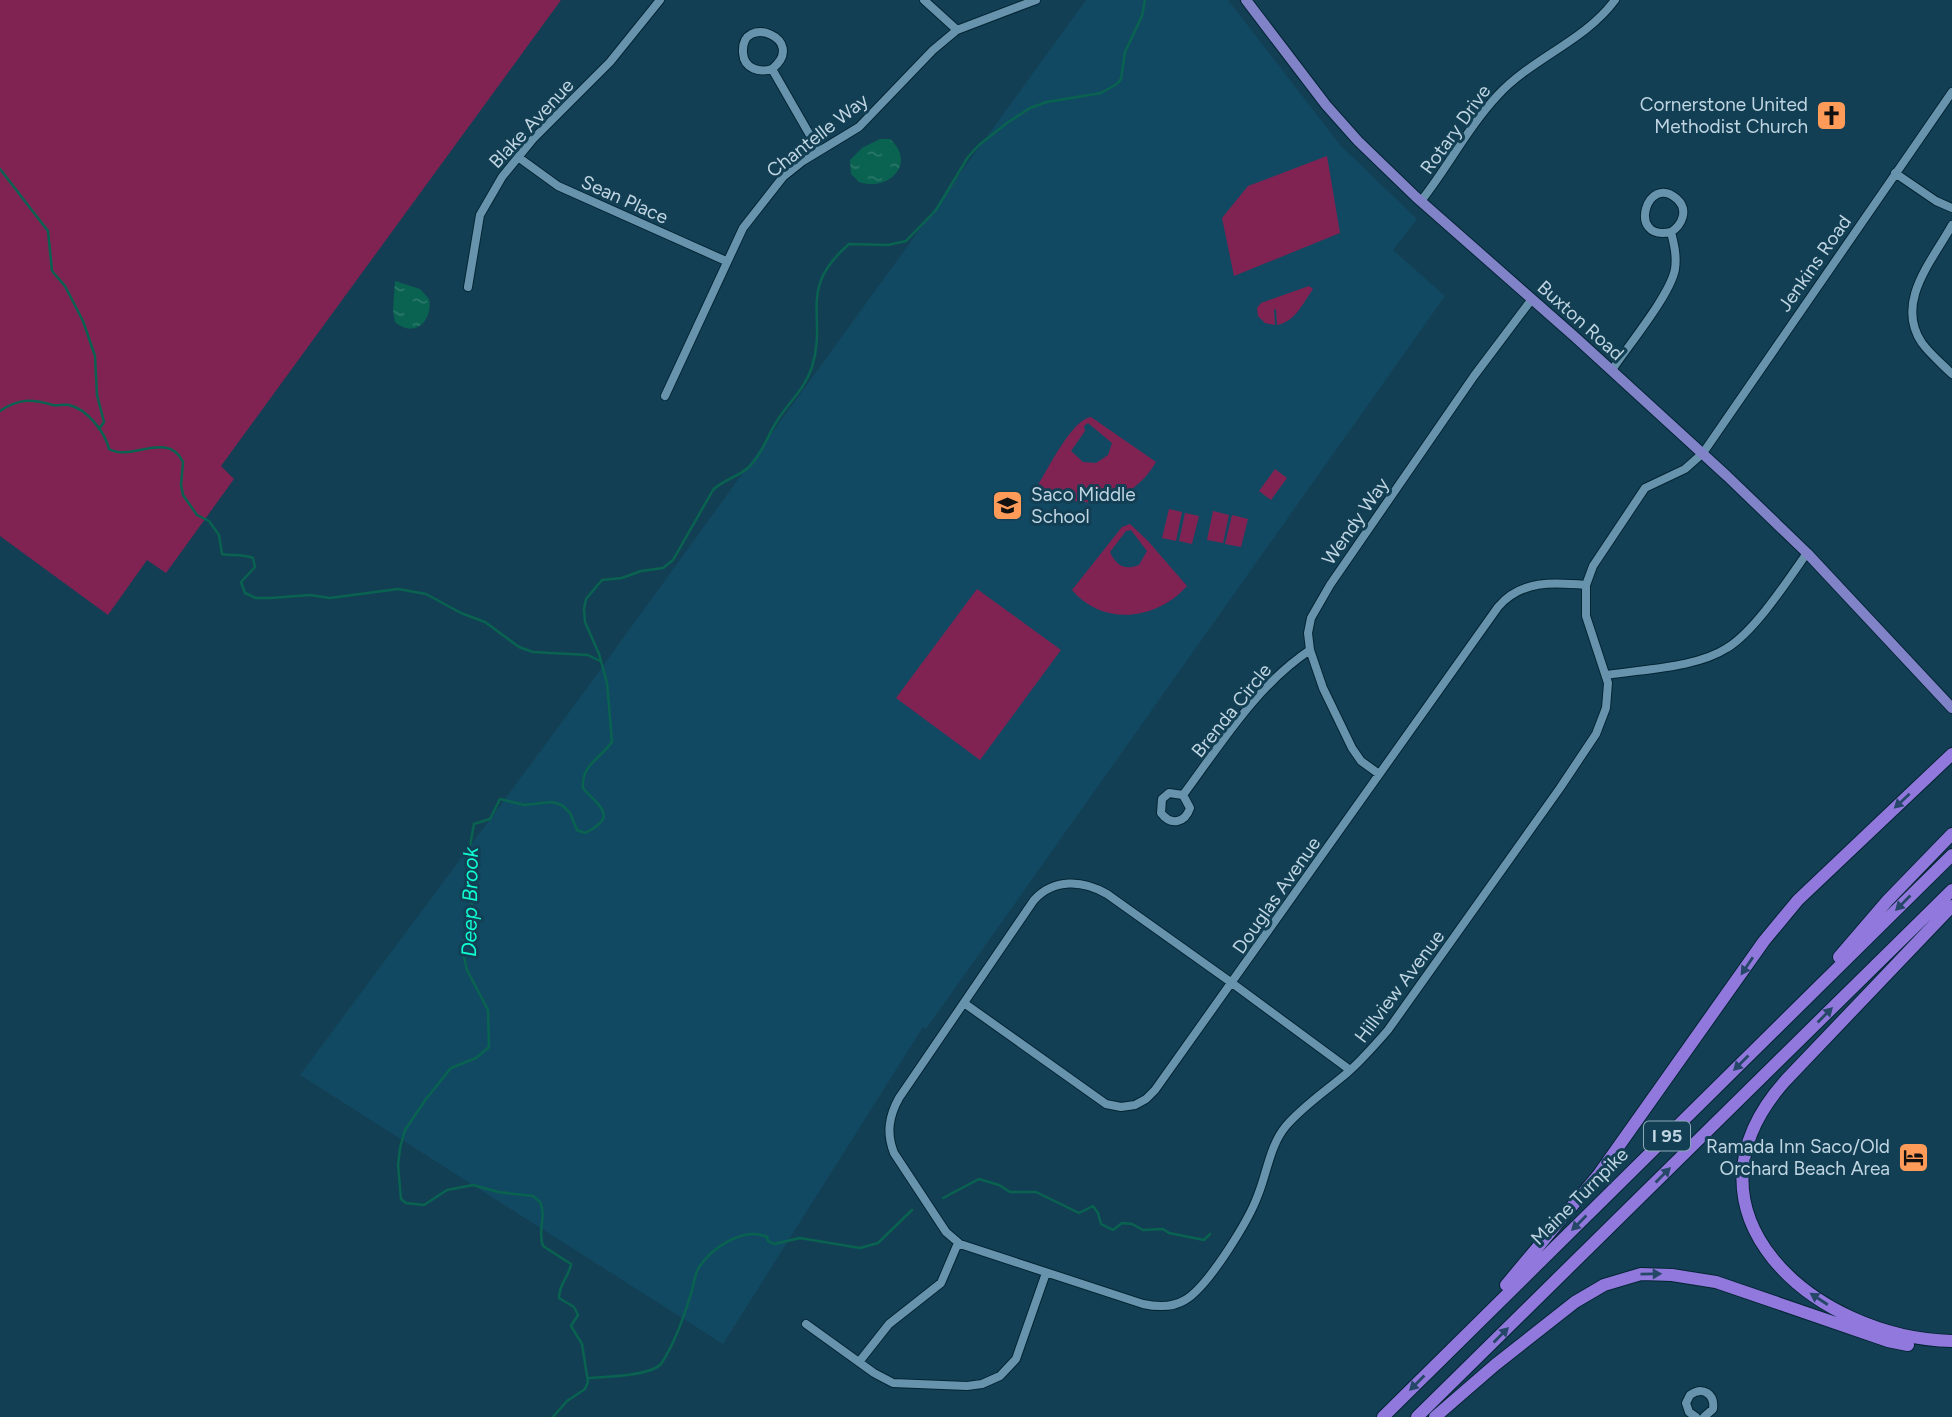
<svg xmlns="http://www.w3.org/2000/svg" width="1952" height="1417" viewBox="0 0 1952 1417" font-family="Figtree,sans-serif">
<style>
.built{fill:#124962}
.green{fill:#802353;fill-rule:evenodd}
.water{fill:url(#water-ripples)}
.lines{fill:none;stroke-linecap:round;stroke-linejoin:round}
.stream{stroke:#096350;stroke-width:2.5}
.minor-casing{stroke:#032534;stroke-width:10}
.major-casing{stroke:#032534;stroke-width:12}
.highway-casing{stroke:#032534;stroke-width:14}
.minor{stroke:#6893ac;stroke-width:8}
.major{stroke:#8183c9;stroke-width:10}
.highway{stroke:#9178dc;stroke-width:12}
.oneway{fill:#264868}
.labels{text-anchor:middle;stroke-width:6;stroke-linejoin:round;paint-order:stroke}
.shield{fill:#133f54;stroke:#8ba8b7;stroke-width:2}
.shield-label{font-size:18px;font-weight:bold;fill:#bfd5e2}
.poi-label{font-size:19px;fill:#bfd5e2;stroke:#133f54;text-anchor:end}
.street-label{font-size:19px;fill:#bfd5e2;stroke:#133f54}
.water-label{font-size:21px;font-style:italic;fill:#10fbce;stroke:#133f54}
</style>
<defs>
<pattern id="water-ripples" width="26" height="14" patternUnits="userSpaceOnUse" patternTransform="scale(1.75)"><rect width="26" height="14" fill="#096350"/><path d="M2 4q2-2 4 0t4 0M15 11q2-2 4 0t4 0" fill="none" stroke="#2b7869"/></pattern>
</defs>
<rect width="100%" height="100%" fill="#133f54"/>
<path class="built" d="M1086,0h142l113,146 76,73 -24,31 52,46 -519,733 -3,-2 -200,317 -423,-269 268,-361z"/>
<path class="green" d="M0,0h561l-340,466 13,13 -68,94 -19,-13 -39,55 -108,-79z
M1327,156l13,77 -106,43 -12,-58 26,-32z
M1309,286l4,3c-10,14 -18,33 -36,36l-1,-16 -2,1 1,15 -10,-2 -7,-7 -1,-8 4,-5z
M1091,417l65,45c-26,45 -78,52 -118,23 11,-18 34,-65 53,-68zM1088,423l24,20 -4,12 -12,8 -13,-1 -12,-11 14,-20 -1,-5z
M1275,469l12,9 -16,22 -12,-9z
M1169,509l13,3 -6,29 -14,-3z
M1213,511l16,4 -6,28 -16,-3z
M1185,513l14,3 -7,28 -13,-3z
M1232,515l16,4 -7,28 -16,-3z
M1130,524l18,17 39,45c-30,34 -84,41 -115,4l50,-63zM1131,530l16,21 -8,14c-15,6 -23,0 -29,-13l16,-21z
M977,589l84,61 -81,110 -84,-62z"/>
<path class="water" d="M880,139h10c27,24 -1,53 -31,43l-8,-8 -1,-14 12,-12z
M395,281l25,8 9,10c4,21 -14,40 -34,23l-2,-12z"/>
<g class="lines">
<path class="stream" d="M0,169l48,62 4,40 13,15 18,35 12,35 2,39 7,27 -5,7
M0,411c19,-13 32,-12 53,-6 5,1 11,-1 16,0 18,4 36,27 40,44 22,13 59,-19 74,13l-2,23 2,10 14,20 12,6 10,14 3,19c11,2 20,0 31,4l2,9 -14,15 4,11 11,5h15l39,-3 20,3 68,-9 28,5 35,19 24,9 34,25 14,5 55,3 12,6
M943,1198l36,-19 20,6 11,7h26l43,21 14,-7 5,7 3,11 12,6 9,-7 10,1 11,6 20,-1 6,4 35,7 6,-6
M588,1378c18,-1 61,-2 73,-14 14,-21 24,-50 31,-74 2,-7 3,-15 6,-21 12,-20 45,-43 69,-32l1,4 6,3 26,-6 60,10 18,-5 34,-33
M553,1417l14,-16 18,-12 3,-7 -6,-38 -11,-18 7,-11 -4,-8 -15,-9c0,-15 10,-21 12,-34l-28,-18c-6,-16 4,-30 -3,-44l-7,-6 -35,-4 -25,-7 -26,5 -23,15 -18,-2 -5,-4 -3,-34 2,-17 5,-18 21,-31 25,-31 25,-10 13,-11 -1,-37 -21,-40 -3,-13v-17l8,-33 -4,-50 6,-33 16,-5 10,-20 24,6 28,-3 10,3 8,8 7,17 8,3c35,-17 13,-27 -2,-45 -2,-23 17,-29 29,-46l-5,-59 -8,-29 -14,-32 -1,-13 2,-10 16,-19 20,-2 19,-7 22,-3 10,-8 40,-70c10,-10 25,-13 36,-23 13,-12 18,-31 28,-46 11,-18 28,-32 35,-54 16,-52 -16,-77 37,-123l39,1 18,-4 30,-31 32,-53 11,-12 28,-22 23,-15 17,-6 54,-9 16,-9 4,-5 4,-27 17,-36 3,-16"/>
<defs>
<path id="minor" d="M924,0l33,30
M772,69c-12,4 -28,0 -29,-16 -3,-41 66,-14 29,16l47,82
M518,157l40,29 168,75
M1895,173l41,28 16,7
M1421,201c27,-34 47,-74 77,-106 34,-37 87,-54 117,-95
M1952,225c-19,35 -58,77 -30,118 8,11 20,21 30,31
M468,287l12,-72 22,-38 31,-38 77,-77 50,-62
M1612,370c15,-23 59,-76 63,-101 2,-13 -1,-25 -4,-37 11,-7 18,-22 6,-33 -30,-27 -51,43 -6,33
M665,396l78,-168 40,-51 20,-16 56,-34 74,-77 24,-20 79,-30
M1607,675c36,-6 89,-7 120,-27 28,-17 61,-68 80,-95
M1379,774l-18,-13 -9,-13 -29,-60 -13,-38 -2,-17 3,-15 19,-33 144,-209 58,-77
M1183,795l7,13c-5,15 -19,18 -29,5l1,-14 7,-6 14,2c38,-51 73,-109 127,-145
M964,1003l142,101 15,3 14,-2 11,-6 9,-9 343,-483c23,-27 55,-25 88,-22
M1350,1070l-118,-87 -125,-89c-24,-14 -53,-16 -73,6l-135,198c-10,18 -13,35 -5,55l52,79 14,12 183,60c14,3 29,4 42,-4 23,-13 64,-80 73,-105 9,-22 12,-50 28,-69 17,-20 41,-36 61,-53 15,-13 28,-28 41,-43l172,-242 36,-54 10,-26 2,-25 -22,-67v-31l7,-19 52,-78 40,-19 18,-16 249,-361
M806,1324l68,49 19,10 74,3 15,-2 18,-8 16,-17 30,-86
M859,1362l30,-38 52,-41 17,-40
M1696,1417l-7,-5 -3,-9 4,-8c13,-9 25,-1 23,14l-9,8"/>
<path id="major" d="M1246,0l80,105 32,36 58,56 159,140 152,139 80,77 145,155"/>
<path id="highway" d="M1952,906l-166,174c-119,132 29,258 166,261
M1839,957l49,-57 64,-66
M1506,1285l93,-111 165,-233 34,-41 154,-146
M1383,1417l569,-562
M1417,1417l535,-527
M1435,1417l60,-52 80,-63 29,-17 37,-11 31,1 44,7 172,59 20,4"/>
</defs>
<use href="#minor" class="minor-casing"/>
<use href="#major" class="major-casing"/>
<use href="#highway" class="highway-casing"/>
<use href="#minor" class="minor"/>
<use href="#major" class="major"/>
<use href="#highway" class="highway"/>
</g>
<defs><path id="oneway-solid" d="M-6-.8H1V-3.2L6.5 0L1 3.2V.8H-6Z" transform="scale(1.75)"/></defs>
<g class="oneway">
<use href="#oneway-solid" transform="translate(1902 801) rotate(137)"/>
<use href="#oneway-solid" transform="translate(1903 903) rotate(135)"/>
<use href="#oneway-solid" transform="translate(1747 966) rotate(124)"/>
<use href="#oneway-solid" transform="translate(1825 1015) rotate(-45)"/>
<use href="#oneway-solid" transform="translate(1741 1063) rotate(135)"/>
<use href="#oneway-solid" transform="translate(1663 1175) rotate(-45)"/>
<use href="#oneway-solid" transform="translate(1579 1223) rotate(135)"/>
<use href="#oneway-solid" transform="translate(1651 1274) rotate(-1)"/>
<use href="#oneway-solid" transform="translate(1819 1299) rotate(-147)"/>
<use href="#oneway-solid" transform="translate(1501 1335) rotate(-45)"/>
<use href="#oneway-solid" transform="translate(1417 1383) rotate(135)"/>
</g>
<defs>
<symbol id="church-square" viewBox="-11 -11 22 22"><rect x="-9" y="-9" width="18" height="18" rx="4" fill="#fe9b58" stroke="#133f54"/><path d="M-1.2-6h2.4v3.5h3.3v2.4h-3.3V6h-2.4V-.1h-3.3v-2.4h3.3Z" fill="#111"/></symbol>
<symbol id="school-square" viewBox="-11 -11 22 22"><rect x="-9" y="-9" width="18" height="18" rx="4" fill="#fe9b58" stroke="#133f54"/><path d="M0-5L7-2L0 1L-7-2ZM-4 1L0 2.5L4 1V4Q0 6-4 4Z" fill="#111"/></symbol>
<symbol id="hotel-square" viewBox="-11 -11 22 22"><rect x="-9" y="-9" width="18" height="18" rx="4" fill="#fe9b58" stroke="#133f54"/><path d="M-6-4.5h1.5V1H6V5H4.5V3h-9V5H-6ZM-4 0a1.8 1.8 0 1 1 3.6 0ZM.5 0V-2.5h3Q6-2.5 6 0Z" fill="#111"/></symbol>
</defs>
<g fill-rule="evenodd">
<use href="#church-square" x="1814" y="98" width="35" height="35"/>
<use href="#school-square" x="990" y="488" width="35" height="35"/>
<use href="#hotel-square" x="1896" y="1140" width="35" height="35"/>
</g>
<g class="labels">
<rect class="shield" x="1644" y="1121.5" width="46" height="29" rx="5"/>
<g class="shield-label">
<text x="1667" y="1142">I 95</text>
</g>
<g class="poi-label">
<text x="1808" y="111">Cornerstone United<tspan x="1808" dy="22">Methodist Church</tspan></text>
<text x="1031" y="501" text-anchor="start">Saco Middle<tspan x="1031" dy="22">School</tspan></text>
<text x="1890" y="1153">Ramada Inn Saco/Old<tspan x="1890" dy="22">Orchard Beach Area</tspan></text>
</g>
<g class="street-label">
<text transform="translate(531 123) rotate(-47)" y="7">Blake Avenue</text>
<text transform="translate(1455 129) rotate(-54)" y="7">Rotary Drive</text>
<text transform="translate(817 135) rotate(-38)" y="7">Chantelle Way</text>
<text transform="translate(625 199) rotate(24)" y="7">Sean Place</text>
<text transform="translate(1814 263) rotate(-55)" y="7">Jenkins Road</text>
<text transform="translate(1581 320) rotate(42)" y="7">Buxton Road</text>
<text transform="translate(1355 521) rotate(-55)" y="7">Wendy Way</text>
<text transform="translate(1231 710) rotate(-51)" y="7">Brenda Circle</text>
<text transform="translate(1276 895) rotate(-55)" y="7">Douglas Avenue</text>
<text transform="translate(1399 986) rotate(-53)" y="7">Hillview Avenue</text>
<text transform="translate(1579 1196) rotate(-45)" y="7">Maine Turnpike</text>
</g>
<g class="water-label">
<text transform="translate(470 902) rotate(-89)" y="7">Deep Brook</text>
</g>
</g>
</svg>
